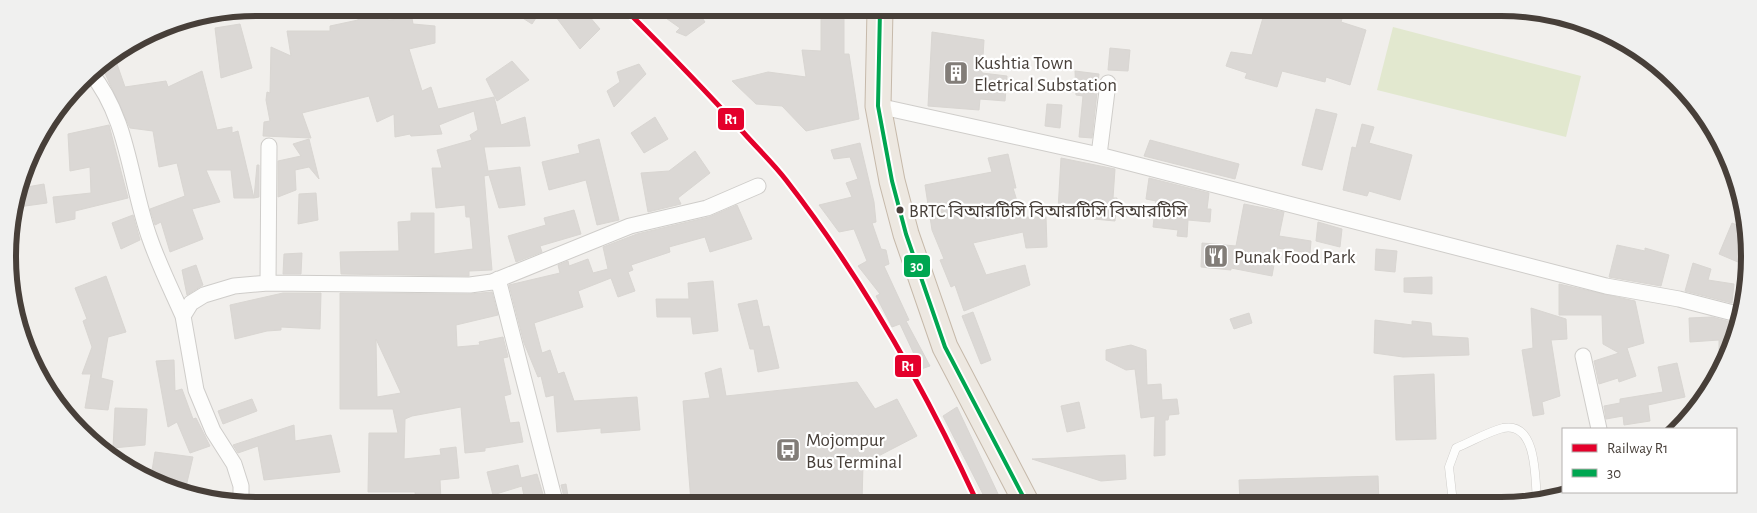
<svg xmlns="http://www.w3.org/2000/svg" width="1757" height="513" viewBox="0 0 1757 513" font-family="'Alegreya Sans','Noto Sans Bengali',sans-serif">
<style>
.green{fill:#e2e8cf}
.building{fill:#dbd8d5;stroke:#d9d6d2;fill-rule:evenodd}
.lines{fill:none;stroke-linecap:round;stroke-linejoin:round}
.service-casing{stroke:#cfcdca;stroke-width:9}
.minor-casing{stroke:#cfcdca;stroke-width:17}
.trunk-casing{stroke:#c6b9aa;stroke-width:27}
.service{stroke:#fdfdfc;stroke-width:8}
.minor{stroke:#fdfdfc;stroke-width:15}
.trunk{stroke:#ede8e1;stroke-width:25}
.bus-1-casing{stroke:#fff;stroke-width:8}
.bus-1{stroke:#00a651;stroke-width:4}
.rail-1-casing{stroke:#fff;stroke-width:9}
.rail-1{stroke:#e4002b;stroke-width:5}
.bus-dot{fill:#473f39;stroke:#fff;stroke-width:2}
.labels{text-anchor:middle;stroke-width:4.5;stroke-linejoin:round;paint-order:stroke}
.bus-label{font-size:18px;fill:#473f39;stroke:#fff;text-anchor:start}
.poi-label{font-size:19px;fill:#473f39;stroke:#fff;text-anchor:start}
.rim{fill:none;stroke:#473f39;stroke-width:6}
.line-badge{stroke:#fff;stroke-width:2}
.badge-label{font-size:14px;text-anchor:middle;font-weight:bold;fill:#fff}
</style>
<rect width="100%" height="100%" fill="#f1efec"/>
<path class="green" d="M1393,27l188,49 -15,61 -189,-47z"/>
<path class="building" d="M359,8h28l1,12 24,-2 1,6 22,2v17l-26,6 13,42 9,-4 7,22 56,-12 7,28 24,-8 5,29 -46,1 4,24 32,-4 5,38 -26,3 -10,-33 -5,1 8,94 -23,1v5l-128,-2 -1,-22 59,-1 -1,-29 13,-1v-8h23v41l39,-5 -3,-32h-4l-1,-12 -29,3 -4,-40h10l-5,-18 35,-10 -2,-5 8,-5 -4,-19 -35,14 3,9 -31,2 -1,-2 -15,3 -1,-23 -17,8 -8,-26 -67,17 9,25 -48,-2 1,-14 6,-1 -4,-21 1,-8 3,1 1,-46 20,9 -4,-25h43v-5l28,-6z
M507,8l31,1h4l-10,15z
M550,9h33l17,20 -20,20z
M653,9h43l9,13 -19,14 -10,-4 4,-4z
M1265,11l79,1 -3,10 25,8 -16,55 -24,-8 -1,5 -43,-11 -5,16 -32,-9 2,-5 -21,-7 5,-14 21,3z
M821,15h23v39h5l10,65 -53,12 -24,-25 -26,-2 -24,-23 36,-9 38,5 -4,-27 19,1z
M240,24l12,44 -31,10 -6,-50z
M932,32l52,8 -2,33 25,3 -2,25 -25,-2 -1,11 -51,-4z
M1110,48l20,2 -2,21 -20,-1z
M512,61l17,19 -32,21 -11,-22z
M117,64l8,23 41,-6 2,6 34,-16 15,59 15,-3v6l6,-2 16,67h-20l-3,-28h-25l14,32 -28,7 11,30 -33,13 -9,-30 -6,3 -5,-16 35,-13 -8,-33 -18,4 -6,-36 -23,-3 -27,-59z
M639,64l7,10 -32,33 -7,-16 13,-9 -3,-10z
M1075,71l24,3 -7,64 -13,-1 4,-41 -7,-1z
M1047,104l15,1 -2,23 -15,-2z
M1316,109l21,5 -15,56 -20,-5z
M655,117l13,22 -24,14 -13,-20z
M1362,124l12,3 -5,16 43,12 -12,45 -31,-9 -2,5 -24,-6 9,-43 4,1z
M109,125l19,73 -53,13v8l-19,4 -3,-26 38,-4 -1,-26 -20,4 -2,-37z
M309,139l10,40 -10,-12 -14,3 1,20 -18,7v-36l23,-5 -8,-12z
M599,139l20,81 -22,5 -11,-45 -37,10 -7,-28 38,-9 -2,-8z
M1150,140l89,24 -4,15 -91,-23z
M860,143l14,59 2,20 -4,1 9,26 5,1 3,14 -5,2 25,54 -3,1 24,45 -9,3 -21,-45 -8,3 -16,-31 4,-2 -22,-28 9,-5 -13,-32 -15,3 -20,-27 33,-8 -6,-14 12,-4 -8,-22 -16,2 -3,-9z
M695,151l15,22 -32,25 3,6 -33,8 -7,-39 28,-2z
M1008,154l8,34h-3l9,29h24l1,30 -21,1 -3,-16 -50,11 13,32 39,-10 5,20 -66,26 -9,-26 -4,2 -11,-27 4,-1 -12,-29 -7,-45 67,-13 -4,-14z
M1061,158l54,11 -2,29h4l-2,23 -21,-2 1,-5 -37,-4z
M257,165h2v32l-5,1z
M1149,178l60,15 -2,16h4l-1,13 -22,-2 -1,17 -10,-1 1,-6 -25,-3 3,-26 -10,-2z
M44,184l3,19 -29,4 3,-19z
M316,193l2,27 -20,4 1,-30z
M1244,204l40,8 -5,24 32,5 -1,12 -33,-5 -5,28 -41,-8v2l-30,-3 1,-24 34,3z
M737,205l15,34 -42,13 -5,-15 -36,10 1,5 -39,13 2,5 -5,2 7,19 -17,6 -7,-19 -33,13 5,16 -49,16 8,30 8,-3 8,24 6,-2 10,29 63,-4 3,33 -39,3v-5l-44,4 -3,-37 -8,2 -5,-21 -3,1 -14,-34 -15,-58 51,-12 -2,-8 10,-4 1,5 19,-7 5,14 15,-4 -5,-22 34,-13 72,-17z
M574,210l7,24 -41,12 2,6 -26,10 -8,-26 38,-11 -2,-7z
M133,215l7,25 -19,9 -9,-26z
M1318,222l24,7 -2,18 -24,-6z
M1732,223l13,5v37l-26,-11z
M1617,245l28,6v-3l24,7 -8,31 -52,-9z
M1376,249l21,2 -2,21 -20,-2z
M302,253l-1,21h-18l1,-20z
M1693,263l18,6 -3,11 26,4 -2,19 -47,-12z
M196,265l7,20 -16,10 -5,-25z
M106,276l20,56 -18,5 -7,41 12,3 -5,29 -23,-2 6,-34h-9l10,-27 -9,-26 4,-2 -12,-31z
M1432,277v17l-28,-2v-14z
M713,281l5,50 -25,3 -2,-17h-34l-1,-18h33l-1,-16z
M1559,284l76,17 9,42 -17,5 9,28 -17,6 -1,-4 -19,6 -5,-23 25,-8 -16,-9 -1,-29h-43z
M492,292l6,23 -42,10 1,22 23,-2 -1,-3 24,-5 5,20 -5,1 8,36 -7,2 6,27 9,-1 4,20 -38,6v3l-20,2 -4,-46 -49,9 -7,3 -1,40 37,-4 -1,-6 16,-2 3,31 -19,2 1,21h-25l-1,-9h-47l1,-59h29l-5,-24h-53v-116l130,1zM376,339l25,54 -24,4z
M283,293h38l-1,36 -39,-2v3l-14,1 -32,8 -5,-34z
M757,300l6,27 6,-1 10,42 -21,4 -4,-23h-4l-12,-45z
M1531,308l35,11 1,20 -16,1 9,56 -18,6 2,12 -11,2 -11,-66 11,-2z
M973,312l18,48 -10,4 -19,-48z
M1249,313l3,10 -18,6 -4,-10z
M1712,317l26,7 -10,26h-9v-10l-29,2 -1,-24z
M1375,320l37,5v-4l19,2 1,13 36,2 1,17 -66,2 -29,-4z
M1131,345l15,5 1,35 14,-1 1,16 15,-1 2,15 -10,1 -1,5h-3v35l-11,1 1,-40 -14,2 -6,-49 -9,1 -20,-10v-10z
M174,360l1,31 7,-2 11,30 3,-1 14,28 -20,7 -13,-31 -9,5 -12,-66z
M1677,363l8,34 -37,8 2,16 -26,4 -1,-9 -17,3 -2,-13 16,-3v-4l43,-7 -5,-25z
M721,368l5,28 131,-14 18,27 22,-10 20,37 -54,28 -1,38h-171l-8,-101 27,-3 -5,-25z
M1434,374l2,65 -40,1 -2,-64z
M252,399l5,12 -34,13 -5,-13z
M1079,402l6,26 -18,4 -6,-26z
M957,407l42,89 -12,6 -44,-86z
M115,408l32,1 -2,36 -32,3z
M294,425l1,16 36,-6 9,37 -76,8 -6,-34 -20,7 -5,-8z
M155,452l38,5 -8,34 -34,-14z
M1125,455l1,24 -25,2 -69,-22z
M518,465l3,13 16,-4 8,27h-20l-3,-15 -29,9 -6,-23z
M1378,476l1,27h-139l-1,-23z
M566,484l2,12 -4,1 -3,-12z"/>
<g class="lines">
<defs>
<path id="service" d="M1453,503l-4,-36 7,-19c15,-6 31,-16 47,-20 35,-7 32,53 34,74"/>
<path id="minor" d="M90,72c39,46 40,113 60,167 9,26 22,52 33,77
M878,106l221,49 507,131 73,13 62,16
M1099,155l9,-72
M498,279l57,222
M268,283l1,-137
M1583,356l16,73
M241,501v-15l-7,-22 -21,-33 -17,-41 -13,-74 8,-13 13,-8 30,-9 34,-3 202,2 22,-3 138,-56 77,-18 51,-22"/>
<path id="trunk" d="M880,10l-2,96 14,75 14,53 39,113 81,155"/>
</defs>
<use href="#service" class="service-casing"/>
<use href="#minor" class="minor-casing"/>
<use href="#trunk" class="trunk-casing"/>
<use href="#service" class="service"/>
<use href="#minor" class="minor"/>
<use href="#trunk" class="trunk"/>
<defs>
<path id="bus-1" d="M880,10l-2,96 14,75 14,53 39,113 81,155"/>
</defs>
<use href="#bus-1" class="bus-1-casing"/>
<use href="#bus-1" class="bus-1"/>
<defs>
<path id="rail-1" d="M625,9c40,40 80,81 118,123 14,16 30,31 43,48 77,99 139,209 191,322"/>
</defs>
<use href="#rail-1" class="rail-1-casing"/>
<use href="#rail-1" class="rail-1"/>
</g>
<defs>
<symbol id="building-square" viewBox="-11 -11 22 22"><rect x="-9" y="-9" width="18" height="18" rx="4" fill="#827d78" stroke="#fff"/><path d="M-4-6H4V6H1V3H-1V6H-4ZM-2.5-4.3h1.7v1.8h-1.7ZM.8-4.3h1.7v1.8H.8ZM-2.5-1h1.7V.8h-1.7ZM.8-1h1.7V.8H.8Z" fill="#fff"/></symbol>
<symbol id="restaurant-square" viewBox="-11 -11 22 22"><rect x="-9" y="-9" width="18" height="18" rx="4" fill="#827d78" stroke="#fff"/><path d="M-5-6h1v4h1v-4h1v4h1v-4h1v5L-1.5 .5V6h-2V.5L-5-1ZM5-6V6H3V1.5H1.5Q1.5-4 5-6Z" fill="#fff"/></symbol>
<symbol id="bus-square" viewBox="-11 -11 22 22"><rect x="-9" y="-9" width="18" height="18" rx="4" fill="#827d78" stroke="#fff"/><path d="M-5-6H5V4H4V6H2V4H-2V6H-4V4H-5ZM-3.5-4V0h7V-4ZM-3.5 1.2v1.5H-2V1.2ZM2 1.2v1.5H3.5V1.2Z" fill="#fff"/></symbol>
</defs>
<g fill-rule="evenodd">
<use href="#building-square" x="942" y="59" width="28" height="28"/>
<use href="#restaurant-square" x="1202" y="242" width="28" height="28"/>
<use href="#bus-square" x="774" y="436" width="28" height="28"/>
</g>
<circle class="bus-dot" cx="900" cy="210" r="4.5"/>
<g class="labels">
<g class="bus-label">
<text x="909" y="217">BRTC বিআরটিসি বিআরটিসি বিআরটিসি</text>
</g>
<g class="poi-label">
<text x="974" y="69">Kushtia Town<tspan x="974" dy="22">Eletrical Substation</tspan></text>
<text x="1234" y="263">Punak Food Park</text>
<text x="806" y="446">Mojompur<tspan x="806" dy="22">Bus Terminal</tspan></text>
</g>
</g>
<path d="M0 0H1757V513H0ZM256 16H1501A240 240 0 0 1 1741 256V257A240 240 0 0 1 1501 497H256A240 240 0 0 1 16 257V256A240 240 0 0 1 256 16Z" fill="#f0f0ef" fill-rule="evenodd"/>
<path class="rim" d="M256 16H1501A240 240 0 0 1 1741 256V257A240 240 0 0 1 1501 497H256A240 240 0 0 1 16 257V256A240 240 0 0 1 256 16Z"/>
<g class="line-badge">
<rect x="717" y="107" width="28" height="24" rx="5" fill="#e4002b"/>
<rect x="903" y="254" width="28" height="24" rx="5" fill="#00a651"/>
<rect x="894" y="354" width="28" height="24" rx="5" fill="#e4002b"/>
</g>
<g class="badge-label">
<text x="731" y="124">R1</text>
<text x="917" y="271">30</text>
<text x="908" y="371">R1</text>
</g>
<rect x="1562" y="428" width="175" height="65" fill="#ffffff" stroke="#b5b2b0"/>
<rect x="1572" y="444" width="25" height="8" fill="#e4002b" stroke="#b5b2b0"/>
<text x="1607" y="453" font-size="15" fill="#473f39">Railway R1</text>
<rect x="1572" y="469" width="25" height="8" fill="#00a651" stroke="#b5b2b0"/>
<text x="1607" y="478" font-size="15" fill="#473f39">30</text>
</svg>
